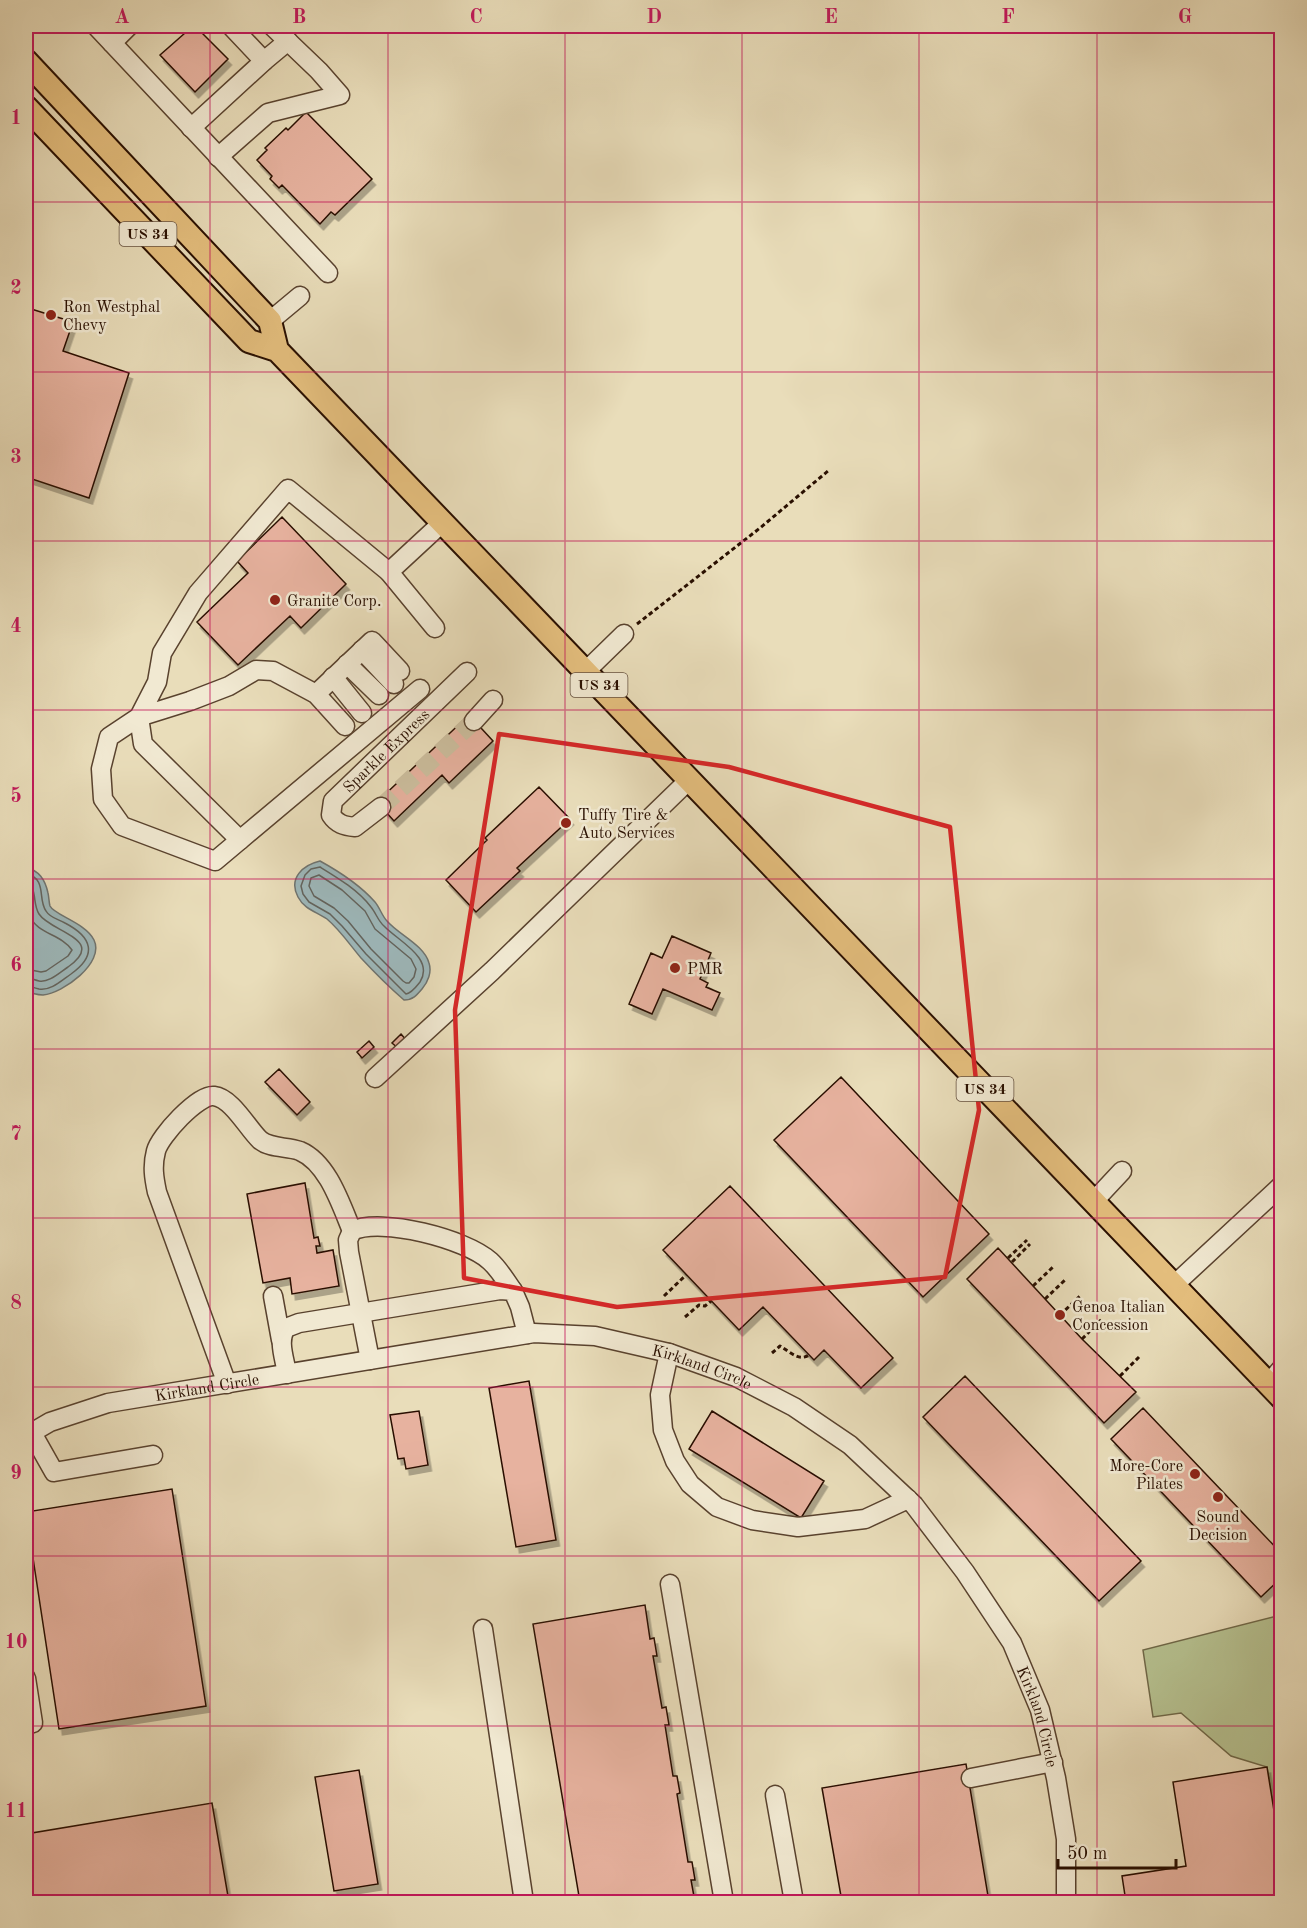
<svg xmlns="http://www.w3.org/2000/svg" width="1307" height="1928" viewBox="0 0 1307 1928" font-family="'Old Standard TT',serif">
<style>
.green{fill:#b6c190;stroke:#706848;stroke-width:1.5}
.water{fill:#9db8bb;stroke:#6f7470;stroke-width:1.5}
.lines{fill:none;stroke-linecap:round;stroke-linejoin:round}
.shore{stroke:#63645e;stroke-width:1.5}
.building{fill:#e7b29f;stroke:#290f00;stroke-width:1.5;filter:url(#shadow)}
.minor-tunnel{stroke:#ccbe9e;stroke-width:18;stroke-dasharray:18 9;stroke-linecap:butt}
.minor-casing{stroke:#59422e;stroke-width:21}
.major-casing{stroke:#290f00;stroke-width:26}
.path{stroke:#290f00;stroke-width:3;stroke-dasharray:4.5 3;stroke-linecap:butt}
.minor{stroke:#f1e9d2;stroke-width:18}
.major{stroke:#e4be7d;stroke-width:22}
.marked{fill:none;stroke:#d62828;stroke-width:4.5;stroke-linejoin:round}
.grid{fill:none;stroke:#c2185b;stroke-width:1.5;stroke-opacity:0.55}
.poi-dot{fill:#8f2418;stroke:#f1e9d2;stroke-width:2}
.labels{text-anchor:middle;stroke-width:5;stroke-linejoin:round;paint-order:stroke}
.shield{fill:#f1e9d2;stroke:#65503f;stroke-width:1.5}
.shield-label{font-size:15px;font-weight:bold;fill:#290f00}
.poi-label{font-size:16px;fill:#290f00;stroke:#f1e9d2;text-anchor:start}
.street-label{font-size:16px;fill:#290f00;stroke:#f1e9d2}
.neatline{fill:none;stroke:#c2185b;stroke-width:2}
.grid-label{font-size:20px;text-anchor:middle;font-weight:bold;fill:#c2185b}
</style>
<defs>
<filter id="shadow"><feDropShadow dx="3.5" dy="6" stdDeviation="0" flood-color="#0004"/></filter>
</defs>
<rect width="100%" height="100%" fill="#e9ddba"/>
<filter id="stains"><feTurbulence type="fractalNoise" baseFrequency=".00333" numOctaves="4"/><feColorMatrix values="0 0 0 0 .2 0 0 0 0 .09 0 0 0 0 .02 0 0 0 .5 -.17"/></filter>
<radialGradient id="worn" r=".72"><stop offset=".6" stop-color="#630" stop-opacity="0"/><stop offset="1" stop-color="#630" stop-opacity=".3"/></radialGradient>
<path class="green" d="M1281,1615v246l-14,-94 -36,-11 -50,-43 -28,4 -10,-67z"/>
<path class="water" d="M320,861c20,11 40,24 55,41 5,6 7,14 12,19 12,14 37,24 42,42 3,9 -1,19 -7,26 -5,6 -9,11 -18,11 -15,-13 -30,-28 -43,-42 -11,-13 -21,-28 -34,-39 -10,-7 -23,-10 -29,-22 -10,-19 5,-32 22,-36z
M26,867c13,4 19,12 22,26 1,4 1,10 2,13 4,9 36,17 44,34 11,23 -31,53 -51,55 -6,0 -12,-2 -17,-5z"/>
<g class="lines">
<path class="shore" d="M320,867c18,11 38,23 51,40 5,6 7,14 13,19 14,15 51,32 36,56 -4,5 -8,11 -14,12l-40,-40 -24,-28 -12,-12 -21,-12 -6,-8 -2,-8 4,-11 6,-6z
M26,873c22,7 11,25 20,38 4,7 12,8 19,12 27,14 33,32 6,51 -9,6 -20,17 -32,15 -5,-1 -9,-3 -13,-4
M319,875l23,15 23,21 10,18 36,30 5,10 -2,8 -5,6h-3l-3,-2 -32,-32 -23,-28 -14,-13 -20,-12 -5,-10 2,-8z
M26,881c12,8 6,22 13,33 11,18 69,25 29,53 -8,5 -19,16 -29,14 -5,-1 -8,-3 -13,-3
M26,896c1,6 1,13 4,20 7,18 31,18 42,34l-4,6 -22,15 -5,1 -15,-3"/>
</g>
<path class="building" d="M193,26h2l33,33 -33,33 -35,-37z
M306,112l66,67 -37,36 -4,-3 -11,12 -38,-39 -3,3 -9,-9 2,-3 -15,-16 10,-10 -2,-2 21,-20 2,2z
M28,308l45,14 -10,29 66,22 -40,125 -63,-21v-162z
M282,517l64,67 -45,44 -11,-12 -52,49 -41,-43 51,-49 -11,-12z
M469,715l24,26 -44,42 -7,-8 -48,46 -17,-19z
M539,787l31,32 -53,49 3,3 -44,41 -30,-32 41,-40 -2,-2z
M672,936l39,17 -11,26 8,4 -2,4 14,6 -8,17 -49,-21 -11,25 -23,-10 22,-51 11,5z
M401,1034l6,7 -8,8 -7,-6z
M369,1041l5,6 -12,11 -5,-6z
M279,1069l31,33 -13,13 -32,-33z
M841,1077l148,157 -66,63 -149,-157z
M305,1183l9,55 4,-1 2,9h-4l1,7 16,-3 6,36 -47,8 -2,-16 -27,5 -16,-89z
M730,1186l163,172 -32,30 -37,-38 -10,10 -51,-53 -24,23 -76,-80z
M998,1248l84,91 54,53 -32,31 -137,-144z
M965,1376l176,185 -42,40 -176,-184z
M529,1381l27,159 -40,7 -27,-159z
M1143,1408l139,146v23l-21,20 -150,-158z
M419,1411l9,54 -22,4 -2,-11 -6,1 -8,-44z
M712,1411l112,70 -23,37 -112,-69z
M172,1489l34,217 -147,23 -33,-217z
M645,1605l5,34 4,-1 3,18h-4l9,52 4,-1 3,18h-4l8,51h4l3,17 -3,1 11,68h4l3,18h-4l4,22h-115l-47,-278z
M966,1764l23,138h-147l-20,-114z
M1267,1767l15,94v41h-156l-4,-26 64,-10 -13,-84z
M359,1770l19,114 -44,7 -19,-114z
M212,1803l17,99h-203v-68z"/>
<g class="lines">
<path class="minor-tunnel" d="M381,807l93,-86"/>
<defs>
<g id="minor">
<path d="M96,26l16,17 17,-17"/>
<path d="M231,26l33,35"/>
<path d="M112,43l216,230"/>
<path d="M191,128l73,-67 24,-20"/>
<path d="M218,157l50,-44 72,-18 -21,-24 -47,-45"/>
<path d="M270,321l30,-25"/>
<path d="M435,628l-46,-56 54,-50"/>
<path d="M362,650l32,34"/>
<path d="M347,664l32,31"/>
<path d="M586,671l38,-37"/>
<path d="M333,677l29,36"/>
<path d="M316,694l56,-53 28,30"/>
<path d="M474,721l19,-21"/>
<path d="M345,726l-29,-32 -43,-23 -17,-1 -27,16 -39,15 -51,16 -30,20 -8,32 2,30 19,27 93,35 25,-21 -97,-96 -4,-27 18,-35 5,-29 36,-60 90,-104 101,83"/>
<path id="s1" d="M381,807l-26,20c-11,-1 -18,-3 -24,-12l2,-14 134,-129"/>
<path d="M240,840l180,-151"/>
<path d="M375,1078l117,-107 197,-191"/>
<path d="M1093,1202l29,-31"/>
<path d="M1173,1286l109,-101"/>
<path d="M273,1296l8,44"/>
<path d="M669,1353l-9,42 3,35 12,31 15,23 27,23 35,13 46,7 67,-8 43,-20"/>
<path d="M370,1360l-21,-108 -1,-12 4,-9c29,-14 114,8 138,30 9,8 16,20 23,30"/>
<path d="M287,1374c-2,-15 -10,-33 -1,-46l13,-5 201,-33 13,1 7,16 7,27"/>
<path d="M227,1384l-70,-192c-3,-14 -5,-26 -1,-41 4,-15 42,-57 58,-55 18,2 34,33 46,44 11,9 27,6 40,11 28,12 41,54 52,80"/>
<path d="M1268,1384l14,-16"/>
<path d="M32,1433l22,39 99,-17"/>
<path id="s2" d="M26,1436l24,-14 58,-19 426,-70 61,3 74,17 67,24 58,30 56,38 64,60 51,67 47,71 28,67 16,68 10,61v63"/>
<path d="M670,1584l54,318"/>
<path d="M483,1629l41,273"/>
<path d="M26,1678l7,45"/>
<path d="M971,1778l82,-16"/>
<path d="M775,1795l19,107"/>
</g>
<path id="major" d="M26,61l244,260 7,29 1005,1048
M26,107l223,234 28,9"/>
</defs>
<use href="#minor" class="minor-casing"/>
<use href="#major" class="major-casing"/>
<path class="path" d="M637,624l123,-96 68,-57
M1008,1258l19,-18
M1012,1262l18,-18
M1033,1286l20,-19
M664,1296l22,-21
M1045,1299l20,-19
M1060,1315l20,-19
M685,1317l14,-12 6,1 6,-5
M1082,1339l20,-20
M772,1353l8,-7c9,5 19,16 29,9
M1120,1376l19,-19"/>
<use href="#minor" class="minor"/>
<use href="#major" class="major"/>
</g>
<path class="marked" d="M499,734l230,33 221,60 29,283 -34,167 -328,30 -153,-29 -9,-268z"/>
<path class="grid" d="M210,26v1876M388,26v1876M565,26v1876M742,26v1876M919,26v1876M1097,26v1876M26,202h1256M26,372h1256M26,541h1256M26,710h1256M26,879h1256M26,1049h1256M26,1218h1256M26,1387h1256M26,1556h1256M26,1726h1256"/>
<g class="poi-dot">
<circle cx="51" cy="315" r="6"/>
<circle cx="275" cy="600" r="6"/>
<circle cx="566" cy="823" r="6"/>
<circle cx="675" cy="968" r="6"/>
<circle cx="1060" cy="1315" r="6"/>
<circle cx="1195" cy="1474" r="6"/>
<circle cx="1218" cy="1497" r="6"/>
</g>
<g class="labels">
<g class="shield">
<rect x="119.5" y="222" width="57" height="24" rx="4.5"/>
<rect x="570.5" y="673" width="57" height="24" rx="4.5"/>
<rect x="956.5" y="1077" width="57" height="24" rx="4.5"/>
</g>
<g class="shield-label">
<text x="148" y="239">US 34</text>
<text x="599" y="690">US 34</text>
<text x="985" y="1094">US 34</text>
</g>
<g class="poi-label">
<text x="63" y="312">Ron Westphal<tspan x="63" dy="18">Chevy</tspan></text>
<text x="287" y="606">Granite Corp.</text>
<text x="578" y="820">Tuffy Tire &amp;<tspan x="578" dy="18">Auto Services</tspan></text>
<text x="687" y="974">PMR</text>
<text x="1072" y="1312">Genoa Italian<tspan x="1072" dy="18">Concession</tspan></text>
<text x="1183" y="1471" text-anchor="end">More-Core<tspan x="1183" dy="18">Pilates</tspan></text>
<text x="1218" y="1522" text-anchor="middle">Sound<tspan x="1218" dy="18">Decision</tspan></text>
</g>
<g class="street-label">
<text dy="6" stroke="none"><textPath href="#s1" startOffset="148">Sparkle Express</textPath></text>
<text dy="6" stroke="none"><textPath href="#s2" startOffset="693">Kirkland Circle</textPath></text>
<text dy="6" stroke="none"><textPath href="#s2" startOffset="189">Kirkland Circle</textPath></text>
<text dy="6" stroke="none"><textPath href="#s2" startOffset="1197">Kirkland Circle</textPath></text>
</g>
</g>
<rect width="1307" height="1928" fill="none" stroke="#e9ddba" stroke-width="66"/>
<path d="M1058 1859v9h118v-9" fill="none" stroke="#290f00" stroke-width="3"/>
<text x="1067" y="1859" font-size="18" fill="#290f00" stroke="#f1e9d2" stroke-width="4.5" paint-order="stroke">50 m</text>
<rect x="33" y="33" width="1241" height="1862" class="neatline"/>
<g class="grid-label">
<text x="122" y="23">A</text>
<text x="299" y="23">B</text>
<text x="476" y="23">C</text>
<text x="654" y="23">D</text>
<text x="831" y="23">E</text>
<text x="1008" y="23">F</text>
<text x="1185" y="23">G</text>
<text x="16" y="124">1</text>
<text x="16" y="294">2</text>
<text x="16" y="463">3</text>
<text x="16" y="632">4</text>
<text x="16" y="802">5</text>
<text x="16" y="971">6</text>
<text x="16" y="1140">7</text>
<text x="16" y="1309">8</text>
<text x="16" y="1479">9</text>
<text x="16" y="1648">10</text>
<text x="16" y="1817">11</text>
</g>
<rect width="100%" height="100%" filter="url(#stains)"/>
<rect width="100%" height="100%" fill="url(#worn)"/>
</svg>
